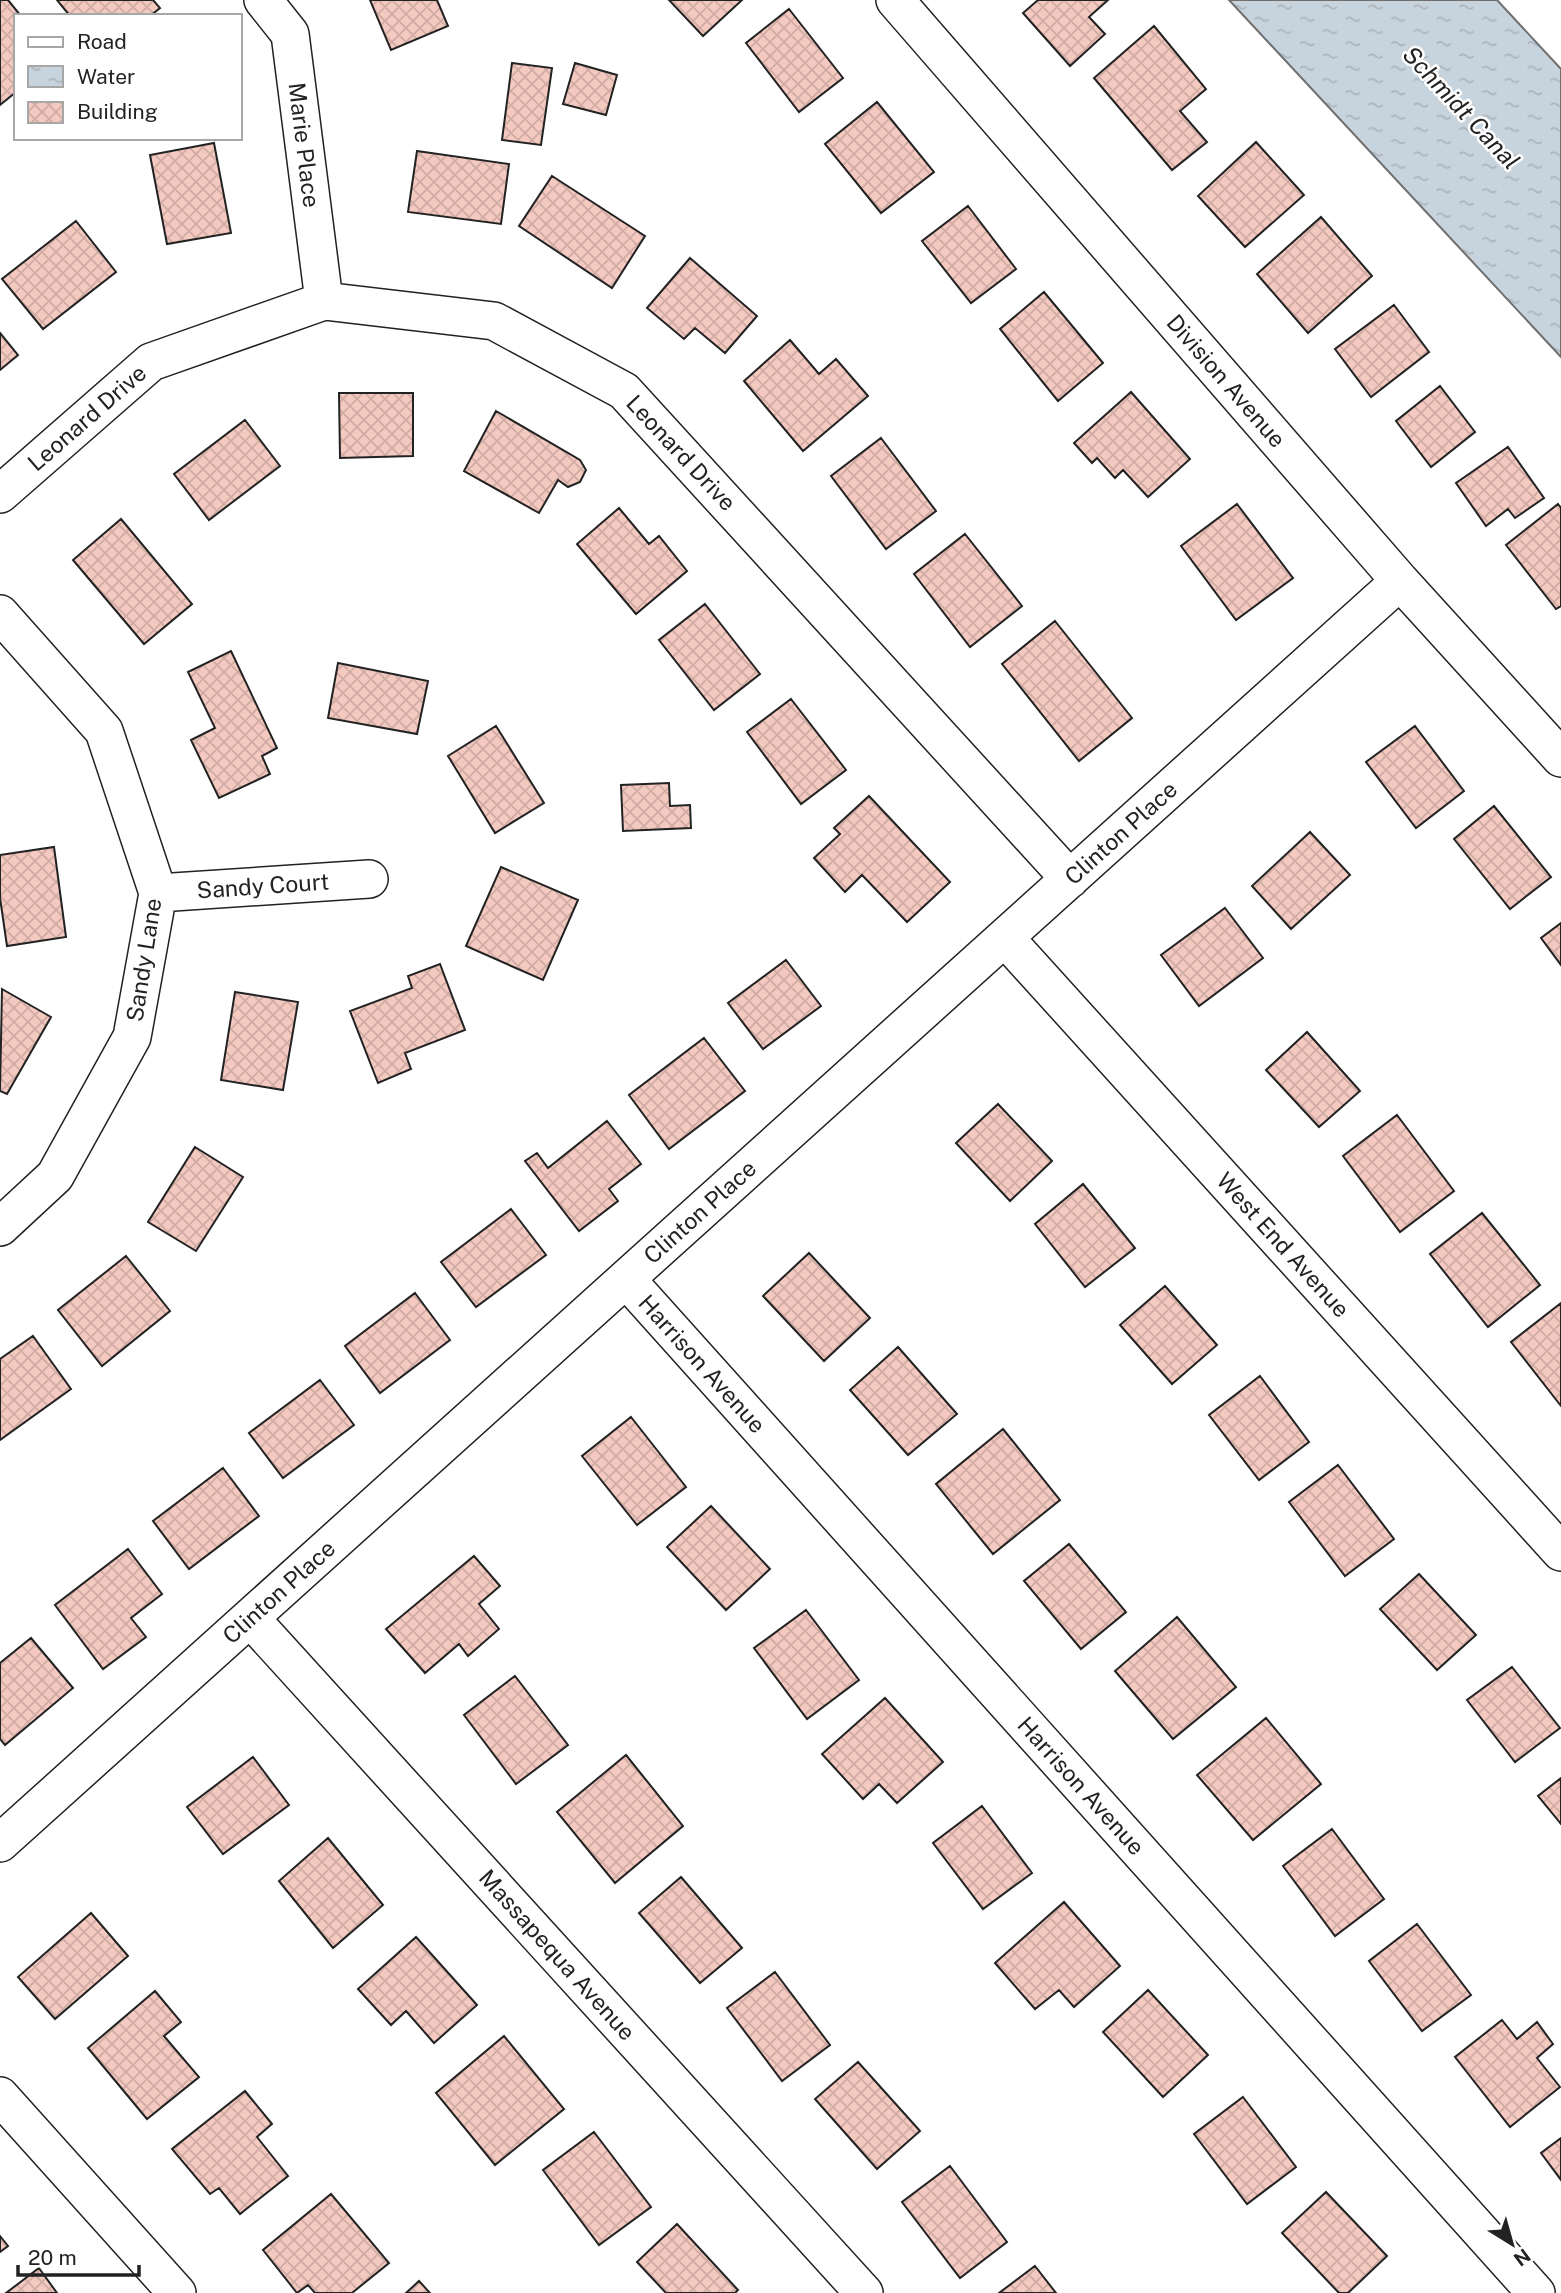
<svg xmlns="http://www.w3.org/2000/svg" width="1561" height="2293" viewBox="0 0 1561 2293" font-family="'Public Sans',sans-serif">
<style>
.water{fill:url(#water-ripples);stroke:#6f6f6f;stroke-width:2}
.building{fill:url(#building-cross-hatch);stroke:#222;stroke-width:2}
.lines{fill:none;stroke-linecap:round;stroke-linejoin:round}
.minor-casing{stroke:#222;stroke-width:40}
.minor{stroke:#fff;stroke-width:37}
.labels{text-anchor:middle;stroke-width:5;stroke-linejoin:round;paint-order:stroke}
.street-label{font-size:23px;fill:#222;stroke:#fff}
.water-label{font-size:24px;font-style:italic;fill:#222;stroke:#fff}
</style>
<defs>
<pattern id="water-ripples" width="26" height="14" patternUnits="userSpaceOnUse" patternTransform="scale(1.75)"><rect width="26" height="14" fill="#c7d3dd"/><path d="M2 4q2-2 4 0t4 0M15 11q2-2 4 0t4 0" fill="none" stroke="#abb5bd"/></pattern>
<pattern id="building-cross-hatch" width="8" height="8" patternUnits="userSpaceOnUse" patternTransform="scale(1.75)"><rect width="8" height="8" fill="#f3c9c0"/><path d="M0 0l8 8M0 8l8-8" fill="none" stroke="#d0aca5"/></pattern>
</defs>
<rect width="100%" height="100%" fill="#fff"/>
<path class="water" d="M1229,0h268l64,69v288z"/>
<path class="building" d="M0,0h8l13,16h-5v76l-16,13z
M57,0h96l7,8 -10,8h-80z
M370,0h67l11,26 -57,24z
M669,0h73l-39,36z
M1038,0h70l-19,17 16,17 -35,32 -47,-53z
M789,9l54,69 -44,34 -53,-69z
M1154,26l52,63 -26,22 27,31 -35,28 -78,-92z
M512,63l40,5 -11,77 -39,-5z
M575,63l42,12 -11,40 -43,-11z
M877,102l57,70 -53,41 -56,-69z
M1256,142l48,53 -59,52 -47,-51z
M214,143l17,90 -64,11 -17,-89z
M417,151l92,13 -8,60 -93,-12z
M552,176l93,60 -33,52 -93,-62z
M968,206l48,63 -45,34 -49,-62z
M1321,217l51,59 -64,57 -51,-59z
M76,221l40,51 -73,57 -41,-50z
M690,258l67,58 -32,37 -30,-25 -11,11 -37,-31z
M1044,292l59,71 -45,38 -58,-72z
M1394,305l35,47 -58,45 -36,-48z
M0,333l18,22 -18,15z
M790,340l29,34 17,-15 32,37 -65,55 -59,-70z
M1440,386l35,46 -44,35 -35,-46z
M1131,392l59,67 -42,38 -25,-27 -8,8 -18,-20 -5,5 -18,-20z
M339,393h74v63l-73,2z
M496,411l84,49 6,10 -6,12 -12,5 -10,-7 -19,33 -75,-42z
M245,420l35,46 -71,54 -35,-46z
M881,438l55,73 -50,38 -55,-73z
M1508,447l36,51 -29,20 -7,-9 -22,17 -30,-43z
M1237,504l56,74 -57,42 -55,-74z
M1558,504l3,4v98l-5,3 -50,-64z
M619,508l30,36 10,-8 28,35 -51,43 -59,-70z
M121,519l71,85 -48,40 -71,-84z
M965,534l57,72 -52,41 -56,-73z
M705,604l55,70 -46,36 -55,-70z
M1055,621l77,97 -53,43 -77,-97z
M231,651l46,97 -15,8 8,18 -51,24 -28,-58 24,-12 -27,-56z
M338,663l90,18 -11,53 -89,-16z
M791,699l55,71 -45,34 -54,-72z
M496,726l48,77 -49,30 -47,-77z
M1415,726l49,65 -48,37 -50,-66z
M669,783l1,23 20,-1 1,23 -68,3 -2,-46z
M869,796l81,86 -43,40 -45,-47 -17,17 -31,-34 26,-24 -6,-6z
M1494,806l57,71 -41,32 -56,-70z
M1310,832l40,43 -59,54 -39,-43z
M54,847l12,90 -59,9 -7,-48v-43z
M501,867l77,33 -35,80 -77,-34z
M1225,908l38,50 -64,48 -38,-51z
M1561,923v42l-20,-27z
M786,960l35,46 -58,43 -35,-46z
M440,964l25,66 -60,23 6,16 -33,14 -28,-72 62,-23 -4,-12z
M2,989l49,28 -44,77 -7,-3z
M235,992l63,10 -15,88 -62,-10z
M1307,1032l53,59 -41,36 -53,-57z
M704,1038l41,53 -76,58 -40,-54z
M998,1104l54,57 -42,40 -54,-58z
M1397,1115l57,76 -54,41 -57,-76z
M607,1121l34,43 -32,25 9,12 -39,30 -54,-70 12,-8 11,15z
M195,1147l48,30 -47,74 -48,-29z
M1083,1184l52,64 -50,39 -50,-63z
M511,1209l35,46 -70,52 -35,-45z
M1482,1213l58,72 -52,42 -58,-73z
M809,1253l61,65 -46,43 -61,-65z
M126,1256l44,55 -68,55 -44,-56z
M1165,1286l52,59 -45,39 -52,-59z
M415,1293l35,47 -70,53 -35,-47z
M1561,1303v103l-50,-64z
M33,1336l38,53 -71,51v-81z
M898,1347l59,67 -49,41 -58,-65z
M1260,1376l49,66 -50,38 -50,-65z
M320,1380l34,45 -71,53 -34,-45z
M631,1417l55,70 -49,38 -55,-69z
M1003,1429l57,71 -67,54 -57,-70z
M1338,1465l56,74 -49,37 -56,-74z
M223,1468l36,48 -70,53 -36,-48z
M711,1506l59,63 -44,41 -59,-63z
M1069,1544l57,68 -45,37 -57,-68z
M128,1549l34,45 -31,24 15,19 -43,32 -48,-64z
M474,1556l26,30 -21,18 20,25 -31,27 -9,-12 -34,29 -39,-44z
M1419,1574l57,61 -39,35 -57,-61z
M806,1610l53,70 -52,39 -53,-71z
M1177,1617l59,70 -63,52 -58,-68z
M31,1638l42,50 -68,57 -5,-6v-76z
M1512,1667l48,61 -45,34 -48,-62z
M515,1676l53,69 -52,39 -52,-69z
M885,1698l58,64 -46,41 -18,-19 -16,15 -41,-45z
M1266,1718l55,66 -68,56 -56,-65z
M626,1755l57,71 -68,57 -58,-71z
M253,1757l36,48 -66,49 -36,-47z
M1561,1778v46l-23,-28z
M982,1806l50,67 -49,36 -50,-66z
M1332,1829l52,70 -49,37 -52,-70z
M328,1838l55,67 -50,43 -54,-67z
M681,1877l61,71 -42,35 -61,-70z
M1064,1902l56,64 -46,41 -15,-17 -24,19 -40,-46z
M91,1913l37,43 -73,63 -37,-42z
M1417,1924l54,71 -49,36 -53,-70z
M416,1937l61,68 -43,38 -28,-32 -15,14 -33,-36z
M775,1972l55,73 -48,36 -55,-73z
M1148,1990l60,65 -45,42 -60,-65z
M155,1991l26,31 -17,14 35,41 -52,42 -59,-71z
M1502,2020l15,19 20,-17 16,22 -16,14 23,29 -50,40 -55,-70z
M504,2036l60,73 -69,56 -59,-72z
M858,2062l62,69 -43,38 -62,-70z
M245,2091l27,33 -15,13 31,39 -48,38 -21,-26 -9,6 -38,-45z
M1243,2097l53,70 -49,37 -53,-70z
M594,2132l57,75 -52,38 -56,-75z
M1561,2138v42l-20,-27z
M950,2166l57,76 -47,36 -58,-76z
M1326,2192l61,64 -39,37h-9l-57,-60z
M331,2194l58,69 -37,30h-37l-7,-8 -11,8 -34,-43z
M677,2224l61,66 -3,3h-69l-29,-31z
M0,2236l8,10 -8,6z
M1035,2266l21,27h-57z
M39,2268l18,25h-51z
M419,2281l11,12h-24z"/>
<g class="lines">
<defs>
<path id="minor" d="M263,0l27,34 34,267
M895,0l505,581 161,177
M0,494l151,-132 173,-61 170,20 130,70 446,488
M0,614l104,117 54,162 -26,144 -77,139 -55,51
M158,893l211,-14
M1005,938l556,614
M626,1279l910,1014
M250,1618l614,675
M0,1843l1400,-1262
M0,2096l177,197"/>
</defs>
<use href="#minor" class="minor-casing"/>
<use href="#minor" class="minor"/>
</g>
<g class="labels">
<g class="street-label">
<text transform="translate(304 145) rotate(83)" y="8">Marie Place</text>
<text transform="translate(1226 381) rotate(49)" y="8">Division Avenue</text>
<text transform="translate(87 418) rotate(-41)" y="8">Leonard Drive</text>
<text transform="translate(681 453) rotate(47)" y="8">Leonard Drive</text>
<text transform="translate(1121 833) rotate(-42)" y="8">Clinton Place</text>
<text transform="translate(263 886) rotate(-4)" y="8">Sandy Court</text>
<text transform="translate(144 960) rotate(-81)" y="8">Sandy Lane</text>
<text transform="translate(700 1212) rotate(-42)" y="8">Clinton Place</text>
<text transform="translate(1283 1245) rotate(48)" y="8">West End Avenue</text>
<text transform="translate(702 1364) rotate(48)" y="8">Harrison Avenue</text>
<text transform="translate(279 1592) rotate(-42)" y="8">Clinton Place</text>
<text transform="translate(1081 1786) rotate(48)" y="8">Harrison Avenue</text>
<text transform="translate(557 1955) rotate(48)" y="8">Massapequa Avenue</text>
</g>
<g class="water-label">
<text transform="translate(1461 108) rotate(47)" y="8">Schmidt Canal</text>
</g>
</g>
<rect x="14" y="14" width="228" height="126" fill="#ffffff" stroke="#a7a7a7" stroke-width="2"/>
<rect x="28" y="37" width="35" height="10" fill="#ffffff" stroke="#a7a7a7" stroke-width="2"/>
<text x="77" y="49" font-size="21" fill="#222222">Road</text>
<rect x="28" y="66" width="35" height="21" fill="url(#water-ripples)" stroke="#a7a7a7" stroke-width="2"/>
<text x="77" y="84" font-size="21" fill="#222222">Water</text>
<rect x="28" y="102" width="35" height="21" fill="url(#building-cross-hatch)" stroke="#a7a7a7" stroke-width="2"/>
<text x="77" y="119" font-size="21" fill="#222222">Building</text>
<g transform="translate(1512 2244) rotate(143)" stroke="#ffffff" stroke-width="5" paint-order="stroke">
<path d="M0-5L12 26L0 18L-12 26Z" fill="#222222"/>
<text y="-10" font-size="19" font-weight="bold" text-anchor="middle" fill="#222222">N</text>
</g>
<path d="M18 2265v10h121v-10" fill="none" stroke="#222222" stroke-width="3.5"/>
<text x="28" y="2265" font-size="21" fill="#222222" stroke="#ffffff" stroke-width="5" paint-order="stroke">20 m</text>
</svg>
